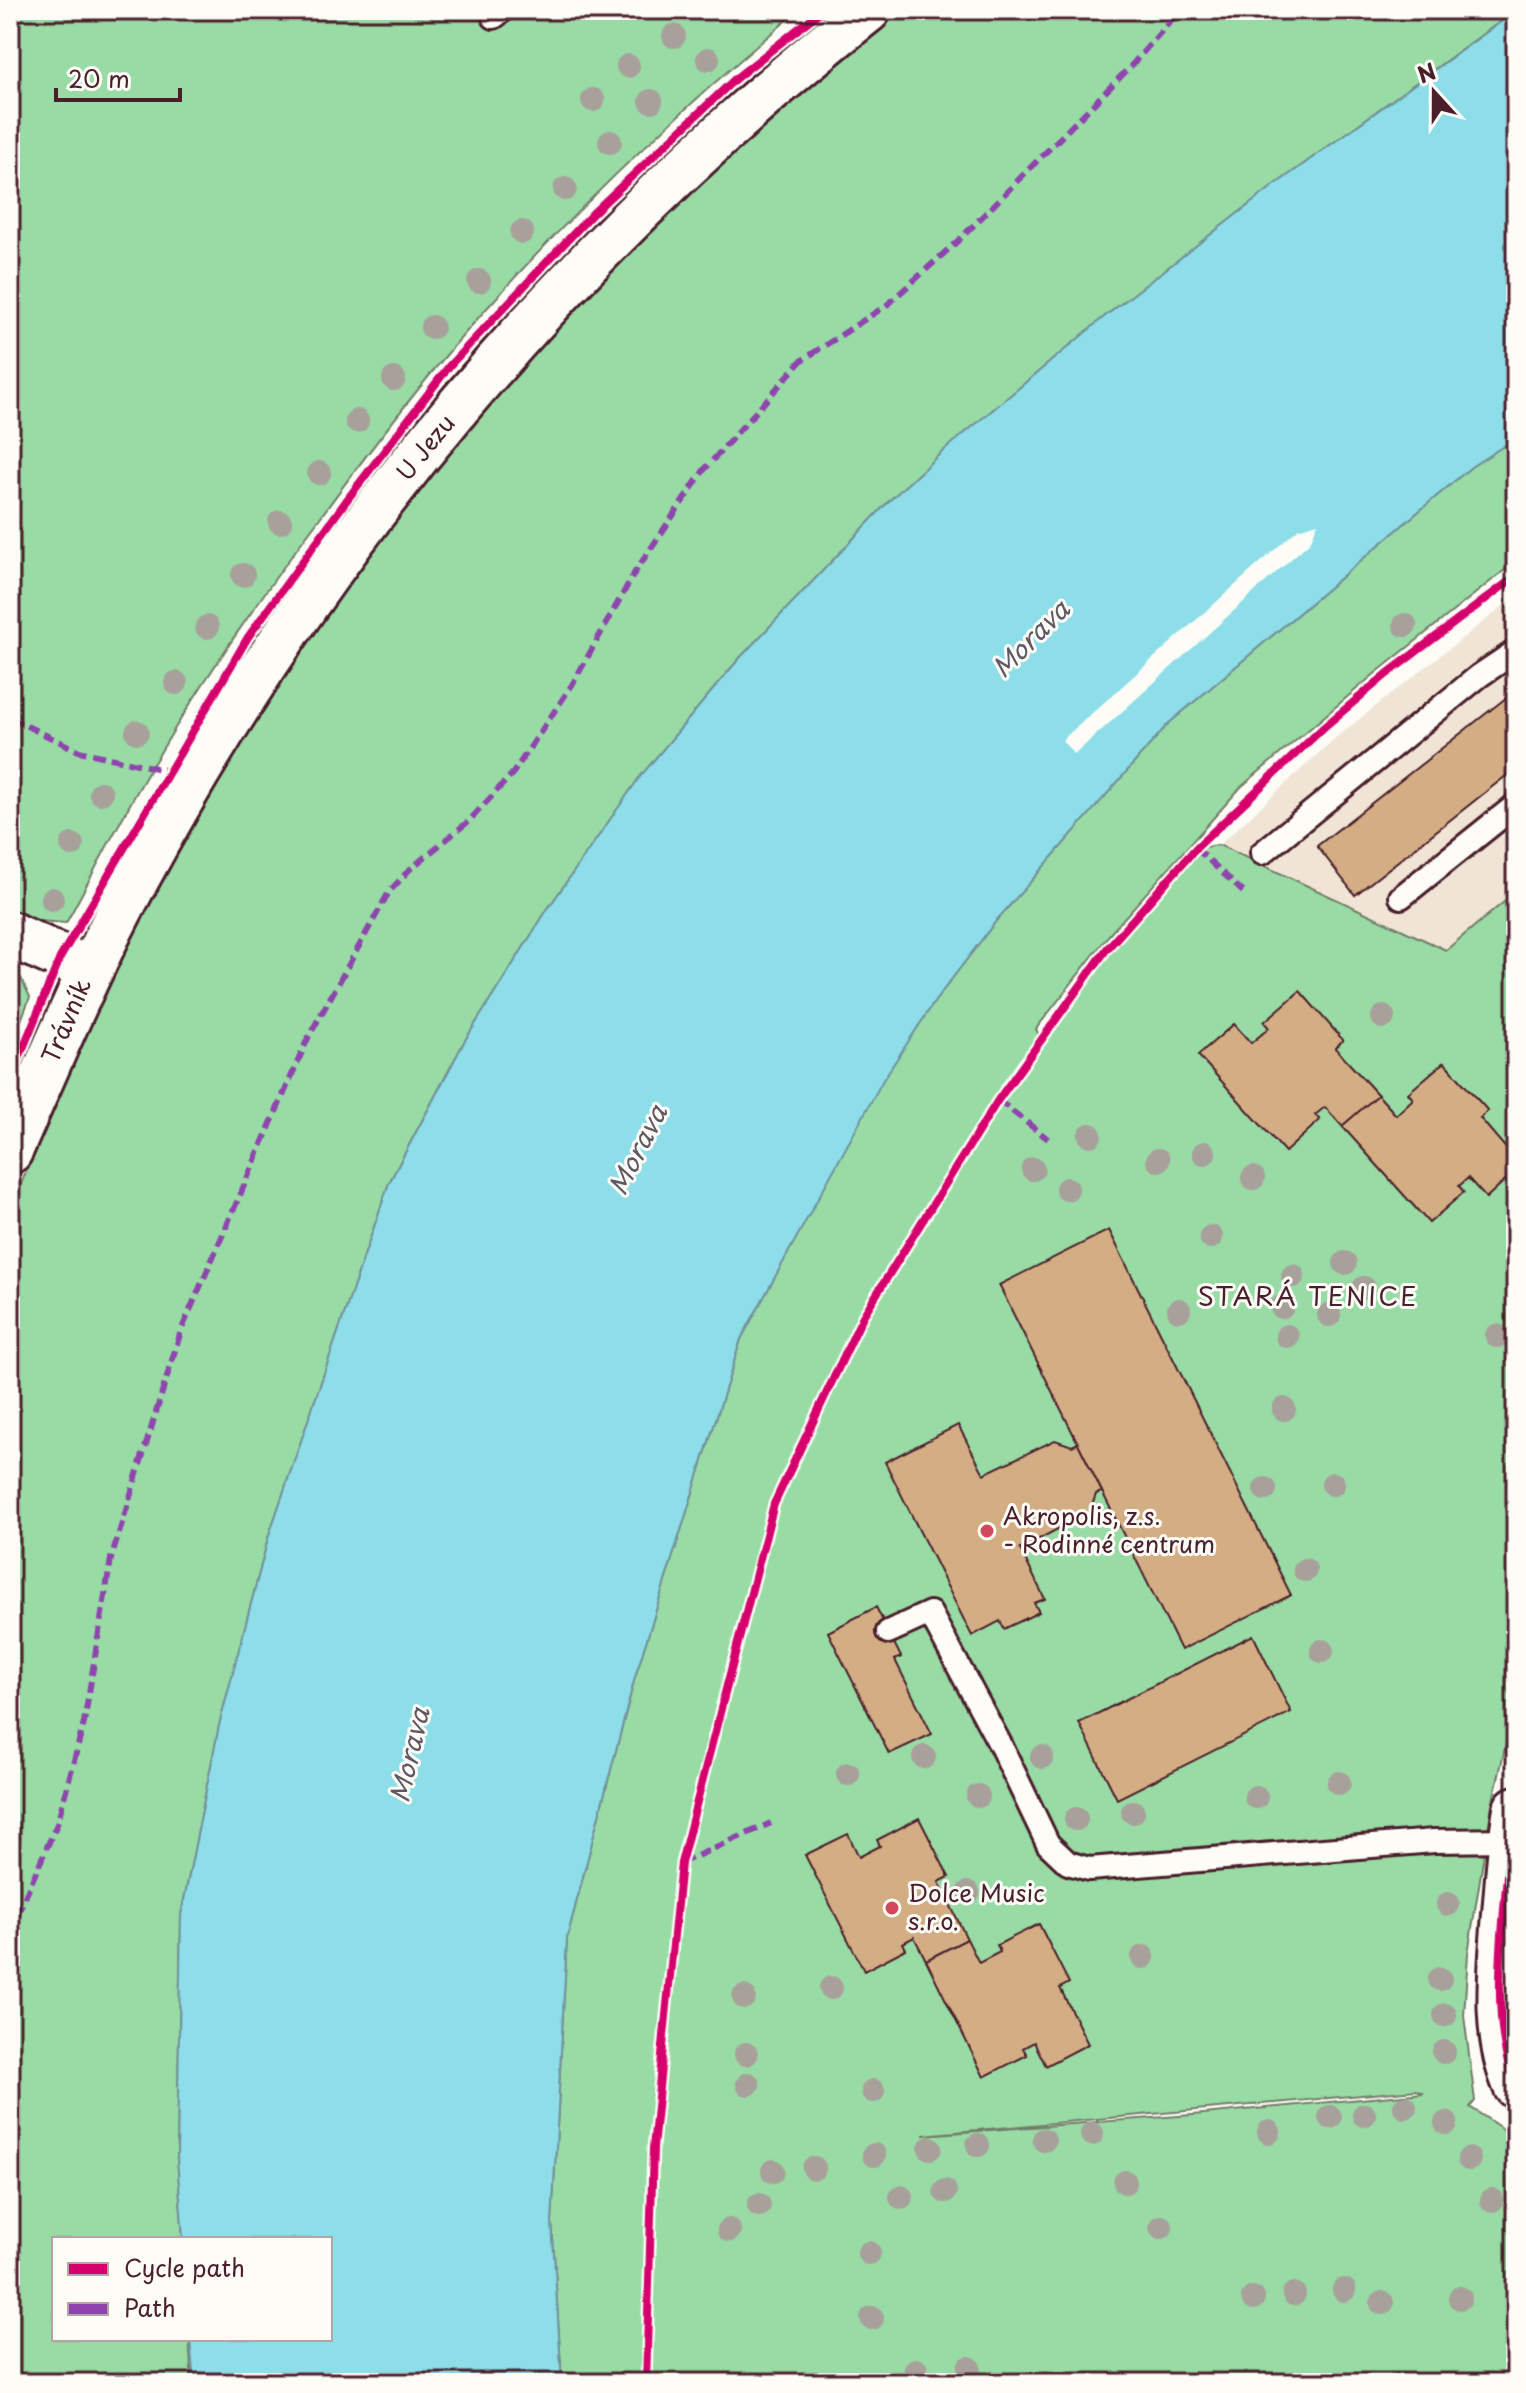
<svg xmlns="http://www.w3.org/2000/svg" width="1526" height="2393" viewBox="0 0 1526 2393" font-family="'Playpen Sans',sans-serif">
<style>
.built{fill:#f0e5d5}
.green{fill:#99dba5;stroke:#727d68;stroke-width:2;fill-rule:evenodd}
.water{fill:#8ddee9;stroke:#72929d;stroke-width:2}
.pier{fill:#fdfcf7}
.building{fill:#d3ae85;stroke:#4a1f2b;stroke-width:2}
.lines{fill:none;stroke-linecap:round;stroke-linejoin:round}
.service-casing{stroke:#4a1f2b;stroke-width:28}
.minor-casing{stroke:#4a1f2b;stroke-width:50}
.service{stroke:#fdfcf7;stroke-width:22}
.minor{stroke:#fdfcf7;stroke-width:44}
.quiet{stroke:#8e44ad;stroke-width:6;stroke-dasharray:12 6;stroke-linecap:butt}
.cycleway-casing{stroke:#fdfcf7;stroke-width:13}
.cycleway{stroke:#d6006c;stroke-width:8}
.tree{fill:#a8a19b}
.poi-dot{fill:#d1495b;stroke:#fdfcf7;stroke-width:3}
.labels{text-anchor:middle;stroke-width:6;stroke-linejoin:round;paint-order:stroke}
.street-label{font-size:24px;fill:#4a1f2b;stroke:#fdfcf7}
.poi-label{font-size:24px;fill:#4a1f2b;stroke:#fdfcf7;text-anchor:start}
.water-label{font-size:26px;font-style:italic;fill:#5e5864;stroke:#fdfcf7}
.neighbourhood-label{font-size:26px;letter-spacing:2px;fill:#4a1f2b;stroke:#fdfcf7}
</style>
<rect width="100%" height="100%" fill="#fdfcf7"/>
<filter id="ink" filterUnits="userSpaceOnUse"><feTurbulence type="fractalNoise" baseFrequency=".0125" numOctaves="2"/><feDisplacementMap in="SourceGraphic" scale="16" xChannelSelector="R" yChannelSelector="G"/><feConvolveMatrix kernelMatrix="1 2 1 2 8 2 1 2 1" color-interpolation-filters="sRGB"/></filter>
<g filter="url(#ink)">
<path class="built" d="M1516,596v297l-70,57 -227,-105 115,-106z"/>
<path class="green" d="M10,10h789c-123,103 -242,215 -346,337 -47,56 -91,113 -134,172 -65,86 -127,177 -181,271 -25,44 -48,89 -72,133l-29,-2 -27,-9z
M903,10h613l-244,177 -168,130 -163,136 -51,47 -152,160 -99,118 -92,132 -83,132 -75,141 -120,352 -50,191 -38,189 -4,243 6,81h-129v100h135l3,44h-182v-1171c18,-44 34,-90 54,-134 189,-418 476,-787 839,-1068z
M1516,438v123l-144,115 -131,111 -132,148 -73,94 5,11 65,-90 90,-102 23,-3 227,105 70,-58v808l-24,105 -24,148 -4,63 11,85 -5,6 46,31v239l-126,6h-828l-10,-161 15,-284 68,-261 106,-338 141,-259 53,-79 61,-80 172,-197 303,-257zM1416,2090l8,3 -231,22 -270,20z
M10,968l11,10 9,19 -20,52z"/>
<path class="water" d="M1516,11v427l-45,29 -303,257 -172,197 -61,80 -52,79 -142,259 -106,338 -68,261 -15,284 10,161h-368l-4,-44h140v-100h-147l-6,-82 4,-242 38,-189 50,-191 120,-352 75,-141 83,-132 92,-132 99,-118 152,-160 51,-47 163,-136 168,-130z"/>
<path class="pier" d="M1318,523l-8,19 -236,213 -12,-15 236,-211z"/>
<path class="building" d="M1516,690v78l-161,127 -38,-49z
M1300,991l43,49 -8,8 43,47 -36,31 -17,-19 -10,8 5,5 -35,32 -87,-97 36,-31 17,19 18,-15 -5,-6z
M1444,1062l44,49 -8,7 36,42v10l-30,28 -18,-20 -9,8 5,6 -35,31 -87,-97 36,-31 18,20 17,-16 -5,-6z
M1109,1230l182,365 -110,55 -182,-365z
M958,1425l26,49 71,-34 17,6 6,-3 24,49 -6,2 -6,18 -70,37 25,50 -11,4 5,9 -35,17 -4,-8 -28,15 -87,-174z
M876,1607l25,50 -6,3 37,74 -43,20 -61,-122z
M1253,1635l38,77 -174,87 -38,-76z
M919,1818l30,59 -10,5 28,57 -41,21 -12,-23 -11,6 3,6 -42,22 -59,-116 43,-21 11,23 21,-11 -3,-6z
M1039,1924l30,59 -9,5 28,56 -42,22 -12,-24 -11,6 4,7 -43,22 -58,-117 41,-21 12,24 21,-11 -3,-7z"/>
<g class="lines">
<defs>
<path id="service" d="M494,17l9,-7
M1262,853l217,-177 37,-25
M1401,897l115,-92
M888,1632l42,-19 71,133 47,98 20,19 21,6 345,-28 76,-1"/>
<path id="minor" d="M10,934l80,36
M10,1151c41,-93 80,-187 129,-276 180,-333 431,-631 729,-865
M1516,1809c-6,35 -8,70 -11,105 -4,56 -12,120 11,172"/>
</defs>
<use href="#service" class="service-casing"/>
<use href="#minor" class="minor-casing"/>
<use href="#service" class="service"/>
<use href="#minor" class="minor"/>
<path class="quiet" d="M10,718l69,33 90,20
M1196,848l47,44
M998,1100l50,39
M681,1863l90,-40
M10,1931l47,-107 27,-101 27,-164 70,-228 127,-293 81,-146 20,-22 60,-49 44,-48 59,-88 63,-113 69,-102 97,-109 86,-56 75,-68 169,-171 49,-56"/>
<defs>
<path id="cycleway" d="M10,1080l50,-122 188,-321 98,-136 104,-136 143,-152 143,-135 86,-68
M1510,1840c-5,72 -23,180 6,246
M646,2383l7,-235 28,-285 93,-359 89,-188 135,-216 108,-150 90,-102 128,-121 63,-53 129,-98"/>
</defs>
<use href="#cycleway" class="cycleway-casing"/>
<use href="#cycleway" class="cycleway"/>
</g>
<g class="tree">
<circle cx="674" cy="36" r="12"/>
<circle cx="708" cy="59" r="12"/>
<circle cx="628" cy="66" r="12"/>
<circle cx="593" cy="100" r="12"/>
<circle cx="651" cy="101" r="12"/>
<circle cx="610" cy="142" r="12"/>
<circle cx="565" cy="189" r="12"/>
<circle cx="522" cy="232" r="12"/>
<circle cx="479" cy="281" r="12"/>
<circle cx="432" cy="327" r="12"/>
<circle cx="394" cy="379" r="12"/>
<circle cx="357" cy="421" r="12"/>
<circle cx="319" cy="473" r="12"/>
<circle cx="280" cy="522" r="12"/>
<circle cx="243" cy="575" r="12"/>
<circle cx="1405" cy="625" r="12"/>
<circle cx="207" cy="627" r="12"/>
<circle cx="176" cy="683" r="12"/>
<circle cx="137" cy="732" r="12"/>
<circle cx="101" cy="793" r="12"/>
<circle cx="72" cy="845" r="12"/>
<circle cx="52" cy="899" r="12"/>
<circle cx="1383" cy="1017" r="12"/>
<circle cx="1090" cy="1135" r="12"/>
<circle cx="1204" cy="1153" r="12"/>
<circle cx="1158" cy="1160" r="12"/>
<circle cx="1033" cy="1169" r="12"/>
<circle cx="1253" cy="1178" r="12"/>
<circle cx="1067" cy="1189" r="12"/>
<circle cx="1211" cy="1237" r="12"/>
<circle cx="1345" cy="1263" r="12"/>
<circle cx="1293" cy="1276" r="12"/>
<circle cx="1364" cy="1288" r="12"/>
<circle cx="1282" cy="1307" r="12"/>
<circle cx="1179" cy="1310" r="12"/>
<circle cx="1329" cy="1315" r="12"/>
<circle cx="1287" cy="1336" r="12"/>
<circle cx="1497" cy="1336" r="12"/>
<circle cx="1284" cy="1409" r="12"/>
<circle cx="1333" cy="1484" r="12"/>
<circle cx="1265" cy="1489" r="12"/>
<circle cx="1305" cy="1570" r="12"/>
<circle cx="1322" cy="1651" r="12"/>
<circle cx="924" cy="1757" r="12"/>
<circle cx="1042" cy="1757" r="12"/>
<circle cx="848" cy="1774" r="12"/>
<circle cx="1339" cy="1783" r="12"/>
<circle cx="978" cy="1796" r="12"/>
<circle cx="1256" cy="1797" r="12"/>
<circle cx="1133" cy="1812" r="12"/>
<circle cx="1076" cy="1819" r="12"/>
<circle cx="968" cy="1893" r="12"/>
<circle cx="1448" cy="1904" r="12"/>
<circle cx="1143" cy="1957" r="12"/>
<circle cx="1440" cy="1979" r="12"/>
<circle cx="831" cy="1988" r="12"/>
<circle cx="744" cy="1997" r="12"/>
<circle cx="1445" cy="2015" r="12"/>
<circle cx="1444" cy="2052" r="12"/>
<circle cx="746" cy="2054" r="12"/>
<circle cx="748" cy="2084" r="12"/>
<circle cx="873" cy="2091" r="12"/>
<circle cx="1405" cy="2107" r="12"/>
<circle cx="1364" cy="2115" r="12"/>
<circle cx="1330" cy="2117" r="12"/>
<circle cx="1446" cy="2123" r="12"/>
<circle cx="1269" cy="2132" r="12"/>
<circle cx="1092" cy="2134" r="12"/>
<circle cx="1044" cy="2140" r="12"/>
<circle cx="978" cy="2145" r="12"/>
<circle cx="930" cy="2148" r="12"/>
<circle cx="874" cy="2155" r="12"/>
<circle cx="1469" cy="2159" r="12"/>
<circle cx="814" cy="2168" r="12"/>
<circle cx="773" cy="2171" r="12"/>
<circle cx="1125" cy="2182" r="12"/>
<circle cx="945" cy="2191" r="12"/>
<circle cx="901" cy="2197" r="12"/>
<circle cx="1492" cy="2200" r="12"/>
<circle cx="759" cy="2205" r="12"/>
<circle cx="1161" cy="2227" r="12"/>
<circle cx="729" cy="2230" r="12"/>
<circle cx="869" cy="2253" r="12"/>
<circle cx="1344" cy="2290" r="12"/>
<circle cx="1294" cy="2294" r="12"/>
<circle cx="1253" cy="2298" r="12"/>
<circle cx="1460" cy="2298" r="12"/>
<circle cx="1382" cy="2303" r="12"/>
<circle cx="872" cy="2318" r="12"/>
<circle cx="969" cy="2368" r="12"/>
<circle cx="916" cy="2370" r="12"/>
</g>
</g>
<g class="poi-dot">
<circle cx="987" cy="1531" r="8"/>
<circle cx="892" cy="1908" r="8"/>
</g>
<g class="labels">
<g class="street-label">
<text transform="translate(426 448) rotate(-51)" y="8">U Jezu</text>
<text transform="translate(67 1021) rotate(-67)" y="8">Trávník</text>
</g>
<g class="poi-label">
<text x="1003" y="1525">Akropolis, z.s.<tspan x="1003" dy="28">- Rodinné centrum</tspan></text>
<text x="908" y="1902">Dolce Music<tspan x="908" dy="28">s.r.o.</tspan></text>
</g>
<g class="water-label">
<text transform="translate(1031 639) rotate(-45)" y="9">Morava</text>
<text transform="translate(638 1150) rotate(-63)" y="9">Morava</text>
<text transform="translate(410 1755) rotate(-77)" y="9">Morava</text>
</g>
<g class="neighbourhood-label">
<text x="1308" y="1306">STARÁ TENICE</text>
</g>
</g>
<rect width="1526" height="2393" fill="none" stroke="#fdfcf7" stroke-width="40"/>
<rect x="20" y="20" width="1486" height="2353" fill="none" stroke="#4a1f2b" stroke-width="3" filter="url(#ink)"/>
<rect x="52" y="2237" width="280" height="104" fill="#fdfcf7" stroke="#b5a4a5" stroke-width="2"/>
<rect x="68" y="2263" width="40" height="12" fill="#d6006c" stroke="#b5a4a5" stroke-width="2"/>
<text x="124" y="2277" font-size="24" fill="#4a1f2b">Cycle path</text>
<rect x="68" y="2303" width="40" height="12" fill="#8e44ad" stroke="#b5a4a5" stroke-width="2"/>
<text x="124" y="2317" font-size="24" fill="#4a1f2b">Path</text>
<g transform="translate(1434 92) rotate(339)" stroke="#fdfcf7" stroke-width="6" paint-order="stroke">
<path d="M0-6L14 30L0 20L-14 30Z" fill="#4a1f2b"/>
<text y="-12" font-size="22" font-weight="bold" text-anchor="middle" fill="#4a1f2b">N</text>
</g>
<path d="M56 88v12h124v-12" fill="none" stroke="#4a1f2b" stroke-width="4"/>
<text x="68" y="88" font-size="24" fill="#4a1f2b" stroke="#fdfcf7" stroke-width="6" paint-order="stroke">20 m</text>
</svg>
